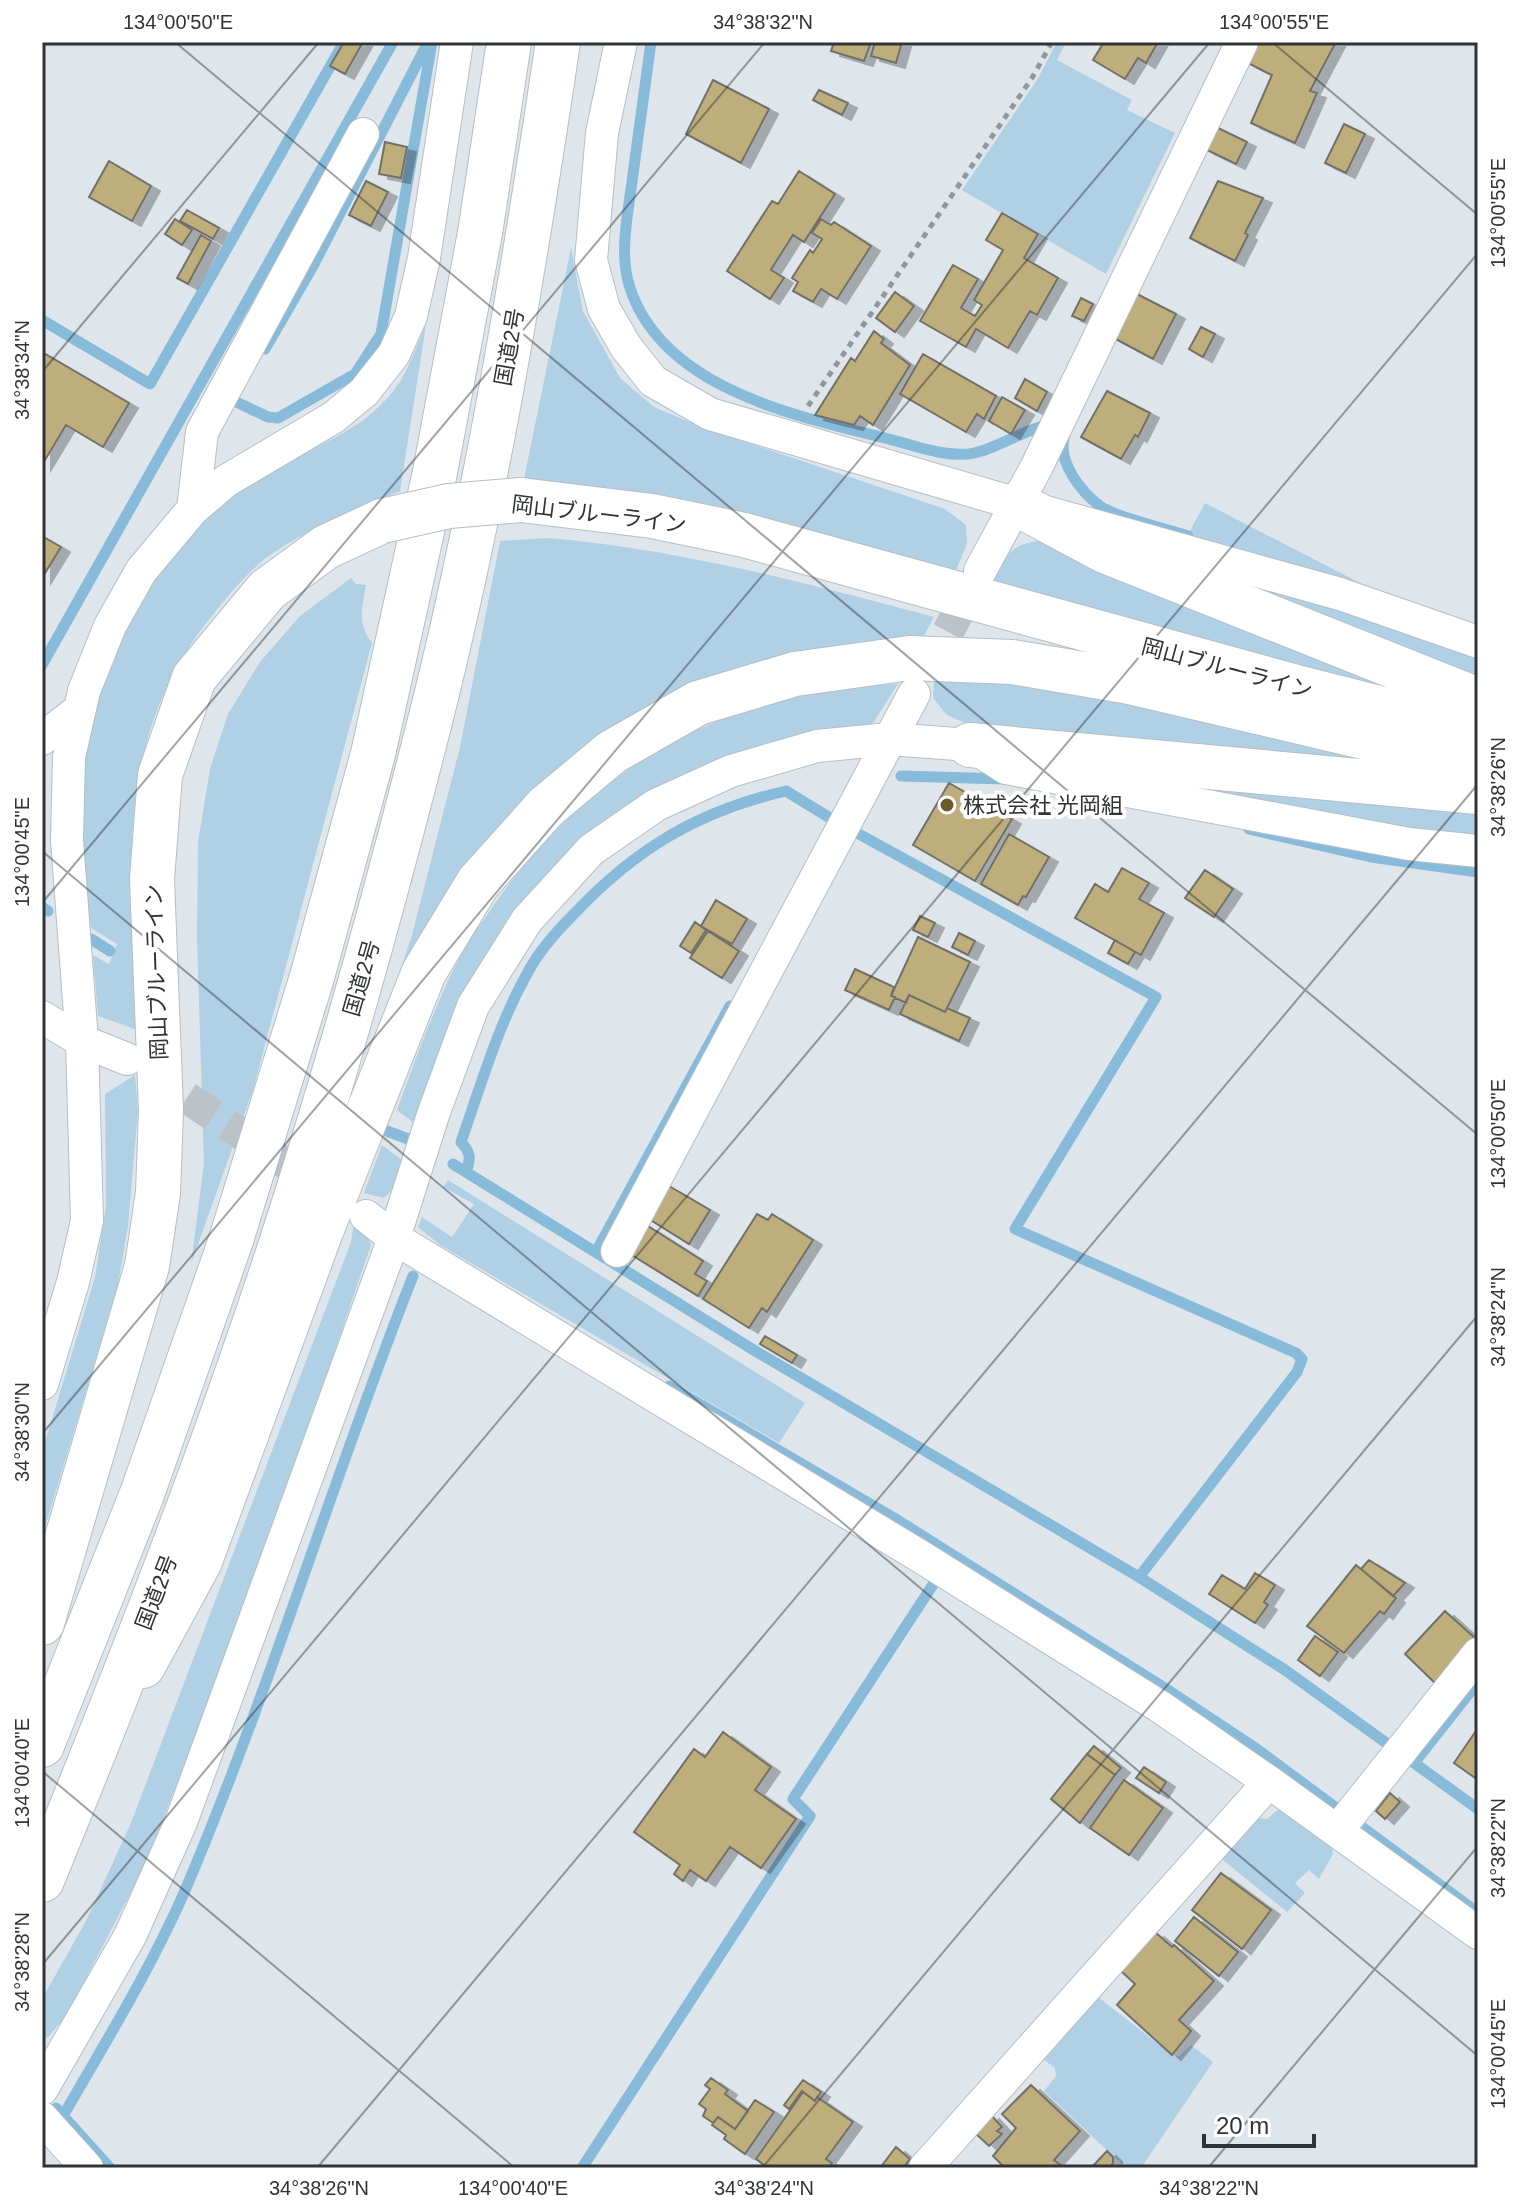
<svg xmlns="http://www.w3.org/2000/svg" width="1520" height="2210" viewBox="0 0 1520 2210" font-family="Arial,'Noto Sans JP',sans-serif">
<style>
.green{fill:#b0d0e6}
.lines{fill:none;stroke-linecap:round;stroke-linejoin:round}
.stream{stroke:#88bada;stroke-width:11}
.building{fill:#beae7b;stroke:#727068;stroke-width:2;filter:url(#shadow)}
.minor-tunnel{stroke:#bbc2c7;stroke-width:32;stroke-dasharray:32 16;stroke-linecap:butt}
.minor-casing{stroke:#b6bec3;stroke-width:34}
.secondary-casing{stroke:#b6bec3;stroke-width:46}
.trunk-casing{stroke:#b6bec3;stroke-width:46}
.path{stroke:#91979a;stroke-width:5;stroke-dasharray:6 6;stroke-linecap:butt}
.minor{stroke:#fff;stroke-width:32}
.secondary{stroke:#fff;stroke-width:44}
.trunk{stroke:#fff;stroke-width:44}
.secondary-bridge-casing{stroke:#b6bec3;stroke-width:46;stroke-linecap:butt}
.secondary-bridge{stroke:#fff;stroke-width:44}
.ticks{fill:none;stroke:#313436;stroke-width:2;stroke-opacity:0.45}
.poi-dot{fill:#6b5b29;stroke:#fff;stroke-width:3}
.labels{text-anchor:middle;stroke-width:8;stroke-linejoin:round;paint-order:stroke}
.street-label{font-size:22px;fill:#313436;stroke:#fff}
.poi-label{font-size:22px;fill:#313436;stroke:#fff;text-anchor:start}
.neatline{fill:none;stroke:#313436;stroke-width:3}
.ticks-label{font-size:20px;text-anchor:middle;fill:#313436}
</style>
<defs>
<filter id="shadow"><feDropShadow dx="9" dy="5" stdDeviation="0" flood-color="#0004"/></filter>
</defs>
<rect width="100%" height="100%" fill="#dee6eb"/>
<path class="green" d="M1057,42h9l-9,18 75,40 -5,10 48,23 -69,141 -144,-84 75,-110z
M571,248l12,63 37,67 34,29 47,20 244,82 21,16 1,19 -13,31 -430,-96z
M426,325l-26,166c-46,19 -89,36 -130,64 -22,16 -42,41 -59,62 -100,123 -82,266 -71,414l-42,-15 -5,-61 16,9 8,-20 -26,-16c-4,-40 -11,-82 -11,-122 0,-108 50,-219 129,-292 11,-9 21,-21 32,-28 55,-37 123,-47 160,-106 10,-17 17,-37 25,-55z
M1205,503l207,107 -227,-70z
M547,538c132,11 259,45 387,79l-14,26 -333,107 -218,314 43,-129 48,-188 40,-206z
M1115,539l363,114v31z
M1039,541l164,68 240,92 -4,9 -449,-127c15,-24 19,-39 49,-42z
M351,578l5,6 10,1c-4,23 -9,39 6,58l-119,447 -62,174 13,-101 -7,-225 1,-96 12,-73 18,-55 32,-52 40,-46z
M944,679l66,1 99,15 313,78 -457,-50 -18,-8 -14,-17 1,-16z
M898,684l-25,39 -9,5 -121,26 -59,20 -64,37 -56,45 -55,60 -45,76 -51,130 -16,-12c20,-55 40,-111 68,-163 9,-15 21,-30 31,-45 96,-136 235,-214 402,-218z
M1036,758l442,52v30l-70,-7z
M135,1075l3,35 -10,116 -10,59 -76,252v-85l53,-175 11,-71 -1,-112z
M382,1145l20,15 -10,30 -8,8 -20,-5z
M448,1180l357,223 -26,40 -339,-198 -22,-18 4,-10 30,20 22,-33 -31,-17z
M354,1223l13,12 4,10 -104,304 -119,310 -81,156 -19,22 -6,3v-41l44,-78 45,-98 220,-581z
M1284,1805l47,38 2,11 -14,25 -10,-9 -14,13 10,10 -18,19 -69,-56 31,-39 18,2z
M1093,1993l79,62 7,1 12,-11 22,17 -72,106h-15l-82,-77 12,-15 -1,-8 -12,-9z"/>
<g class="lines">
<path class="stream" d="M651,42c-6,44 -12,88 -18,132 -4,36 -15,78 -3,114 33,100 165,128 255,150 26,6 62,21 89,15 25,-5 48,-23 74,-28
M42,320l108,64 194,-342
M265,349l48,-83 113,-220 6,-4
M234,401l34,16 10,1 77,-44 26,-40 51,-292
M1064,438c-6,24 17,54 36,68 12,10 70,24 88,30
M42,665l351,-623
M901,776l104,3
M1249,829l122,28 107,15
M857,833l299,164 -141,232 281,124 6,6 -5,13 -158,205
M42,907l6,4
M91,939l19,12
M384,1130l27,10
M453,1164l299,185 387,228 146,93 193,139
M466,1172c5,-14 5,-19 -5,-30 20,-57 37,-117 67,-170 11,-21 29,-41 45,-57 62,-66 125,-104 213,-124l49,30
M596,1252l134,-246
M669,1386l225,132 277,174 83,55 224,166
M1414,1763l64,-81
M56,2108l54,60
M63,2116c42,-73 87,-146 121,-223 86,-202 148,-413 229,-617
M582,2168l228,-352 -17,-17 141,-216"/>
</g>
<path class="building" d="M344,42h19l-18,32 -15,-8z
M834,42h37l-7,19 -33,-10z
M875,42h27l-6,21 -25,-7z
M1104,42h54l-12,21 -8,-5 -13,21 -32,-19z
M1258,42h78l-26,49 7,2 -22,50 -44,-20 21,-48 -24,-12z
M713,80l56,29 -28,54 -55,-29z
M819,90l29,13 -6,12 -29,-15z
M1344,124l21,10 -19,39 -21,-10z
M1216,127l31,15 -11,22 -31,-15z
M385,142l22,5 -6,31 -22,-4z
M109,161l42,25 -19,35 -43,-24z
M799,171l36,23 -31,48 -11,-7 -21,33 -1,2 13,8 -14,21 -43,-28 45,-70 6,3z
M366,181l22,11 -17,34 -22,-11z
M1218,181l45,17 -18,35 3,2 -13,26 -45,-23z
M187,210l32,18 -6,11 -33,-18z
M1002,213l36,21 -14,24 34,20 -21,37 -7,-4 -22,37 -32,-19 -10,18 -46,-26 33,-56 25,14 -17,29 14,8 7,-11 -8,-5 29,-50 -17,-10z
M175,219l17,11 -10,15 -17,-11z
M821,219l10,6 3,-3 37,24 -34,53 -16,-10 -8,13 -20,-11 5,-9 -6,-4 18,-28 3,3 9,-14 -10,-6z
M201,235l10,6 -23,43 -11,-6z
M895,292l19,14 -19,26 -19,-14z
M1135,293l41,21 -23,45 -41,-22z
M1081,298l12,6 -9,17 -12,-5z
M1201,327l14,7 -12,23 -14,-8z
M874,331l10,8 -3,4 29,22 -37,60 -13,-9 -6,9 -39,-10 36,-57 4,3z
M42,352l87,51 -26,44 -37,-22 -24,40z
M923,354l73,42 -12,23 -7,-5 -11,18 -66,-38z
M1025,379l22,13 -10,19 -22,-13z
M1107,391l43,22 -12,24 -3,-2 -14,24 -40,-22z
M1002,397l23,13 -14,24 -22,-13z
M42,536l19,11 -19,31z
M949,783l63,36 -37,62 -62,-36z
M1009,834l40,23 -23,40 -3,-1 -5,9 -37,-21z
M1122,868l27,15 -10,16 25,14 -23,42 -66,-37 20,-34 13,8z
M1205,870l28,19 -19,28 -29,-19z
M716,900l31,19 -15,25 -31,-18z
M920,916l15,7 -7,14 -15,-7z
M695,922l11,8 -15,23 -11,-7z
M708,931l31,20 -17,27 -32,-20z
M959,933l16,8 -7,14 -16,-8z
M918,937l52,25 -25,50 -36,-17 -3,8 -15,-7z
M1115,940l20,12 -7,12 -20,-11z
M855,969l39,18 -3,9 4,1 -6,13 -44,-20z
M909,995l36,17 2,-4 23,10 -11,23 -59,-27z
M669,1186l41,24 -21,34 -40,-25z
M757,1214l11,6 4,-6 41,26 -46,72 -5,-4 -13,20 -46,-29z
M648,1226l55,35 -8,13 12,7 -9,15 -68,-42z
M765,1336l32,19 -5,8 -32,-19z
M1369,1560l36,23 -12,13 -32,-27z
M1356,1565l40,33 -12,16 -4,-3 -36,42 -37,-27z
M1255,1573l20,12 -11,17 4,3 -13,18 -46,-29 13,-19 23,14z
M1445,1611l30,27 -24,26 -12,23 -34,-33z
M1315,1636l23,16 -18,24 -22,-16z
M1478,1728v52l-24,-17z
M723,1732l48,35 -16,23 41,29 -35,49 -31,-21 -24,34 -16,-11 -7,11 -9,-7 6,-9 -46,-33 60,-83 11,8z
M1094,1746l27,22 -6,7 -28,-21z
M1087,1754l28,21 -35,48 -29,-24z
M1144,1767l22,15 -7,11 -23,-15z
M1124,1780l39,28 -34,47 -39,-27z
M1390,1793l10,9 -15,17 -9,-8z
M1221,1873l50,37 -29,39 -50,-39z
M1194,1917l44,35 -19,24 -44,-35z
M1155,1932l17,15 2,-2 40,36 -35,39 12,11 -19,24 -55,-50 18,-21 -14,-13z
M711,2078l17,12 -3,4 23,17 -13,18 -17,-12 -5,6 -10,-7 3,-7 -7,-5 11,-15 -5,-4z
M803,2080l18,12 -6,9 -13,-10 -13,18 -5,-4z
M1031,2085l49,46 -26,29 8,6 -2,2h-55l-12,-12 23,-28 -14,-14z
M803,2092l12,9 2,-4 36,25 -27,37 6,4 -4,5h-60l-12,-9z
M755,2100l19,12 -29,42 -21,-15 2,-4 -14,-10 6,-8 17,12z
M990,2114l12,13 -5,4 5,3 -13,12 -14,-13z
M896,2147l14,12 -7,9h-23z
M1107,2151l6,6v6l-4,5h-18z"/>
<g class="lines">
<path class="minor-tunnel" d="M925,674l52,-96
M147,1071l171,114"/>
<defs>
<path id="minor" d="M621,42l-19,91 -11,127 13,49 22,38 27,34 57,33 307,90 323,90 138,48
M193,509l9,-77 161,-298
M980,571l56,-103 206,-426
M42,739l37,-29
M42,1017l40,24 45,18
M366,1216l28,22 529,320 236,148 110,76 209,151
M617,1251l297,-557
M42,1384l31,-102 14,-61 -5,-180 -15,-201 2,-83 15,-66 26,-65 31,-55 52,-62 33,-28 108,-64 30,-25 30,-38 17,-38 13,-58 33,-216
M1337,1831l141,-177
M42,2089l88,-153 51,-114 213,-584 39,-123 40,-109 54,-86 64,-70 65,-45 75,-34 86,-25 72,-7 81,6 36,23 403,76 69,7
M42,2118l45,50
M925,2168l344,-386"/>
<path id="secondary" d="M521,500l131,16 92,19 556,153 178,45
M1017,504l88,47 373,149
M970,745l508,47
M42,1623l105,-357 11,-73 3,-83 -9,-231 8,-104 34,-97 73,-88 59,-43 56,-26
M143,1666l57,-105 121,-330 103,-259 54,-89 68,-76 66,-55 86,-49 97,-29 115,-16 102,4 118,20 348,82"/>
<path id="trunk" d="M42,1745l100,-251 89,-254 81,-263 61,-223 62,-282 45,-239 29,-191
M42,1880c85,-208 167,-417 237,-630 53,-162 99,-326 141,-490 62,-236 102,-477 138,-718"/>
</defs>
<use href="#minor" class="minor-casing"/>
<use href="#secondary" class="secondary-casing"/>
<use href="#trunk" class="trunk-casing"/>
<path class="path" d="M808,406l224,-328 20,-36"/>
<use href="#minor" class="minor"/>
<use href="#secondary" class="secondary"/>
<use href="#trunk" class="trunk"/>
<defs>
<path id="secondary-bridge" d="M382,521l67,-15 72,-6"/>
</defs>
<use href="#secondary-bridge" class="secondary-bridge-casing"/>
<use href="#secondary-bridge" class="secondary-bridge"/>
</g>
<path class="ticks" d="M175,42l1303,1093M1272,42l206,173M42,372l277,-330M42,851l1436,1205M42,903l723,-861M42,1434l1168,-1392M42,1771l473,397M42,1965l1436,-1712M317,2168l1161,-1384M762,2168l716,-853M1208,2168l270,-322"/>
<circle class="poi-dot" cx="947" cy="805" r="8"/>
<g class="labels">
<g class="street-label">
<text transform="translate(509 347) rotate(-80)" y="8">国道2号</text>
<text transform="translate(599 514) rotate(7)" y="8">岡山ブルーライン</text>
<text transform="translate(1227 668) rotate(15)" y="8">岡山ブルーライン</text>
<text transform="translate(156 972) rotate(-92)" y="8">岡山ブルーライン</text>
<text transform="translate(361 978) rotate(-74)" y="8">国道2号</text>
<text transform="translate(156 1592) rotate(-69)" y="8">国道2号</text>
</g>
<g class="poi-label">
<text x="963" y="813">株式会社 光岡組</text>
</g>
</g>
<rect width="1520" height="2210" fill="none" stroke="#ffffff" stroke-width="88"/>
<path d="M1204 2134v12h110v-12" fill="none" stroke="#313436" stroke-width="4"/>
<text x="1216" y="2134" font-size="24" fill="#313436" stroke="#ffffff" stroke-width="6" paint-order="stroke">20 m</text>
<rect x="44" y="44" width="1432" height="2122" class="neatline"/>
<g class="ticks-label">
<text x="178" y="29">134°00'50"E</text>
<text x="763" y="29">34°38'32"N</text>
<text x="1274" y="29">134°00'55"E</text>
<text transform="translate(1498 213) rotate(-90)" y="7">134°00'55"E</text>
<text transform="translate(22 370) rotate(-90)" y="7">34°38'34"N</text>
<text transform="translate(1498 787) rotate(-90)" y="7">34°38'26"N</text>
<text transform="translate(22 852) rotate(-90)" y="7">134°00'45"E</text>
<text transform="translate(1498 1134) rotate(-90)" y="7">134°00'50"E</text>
<text transform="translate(1498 1317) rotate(-90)" y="7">34°38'24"N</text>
<text transform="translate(22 1432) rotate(-90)" y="7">34°38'30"N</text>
<text transform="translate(22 1773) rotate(-90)" y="7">134°00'40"E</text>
<text transform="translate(1498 1848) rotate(-90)" y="7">34°38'22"N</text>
<text transform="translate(22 1962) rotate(-90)" y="7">34°38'28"N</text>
<text transform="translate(1498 2054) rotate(-90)" y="7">134°00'45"E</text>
<text x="319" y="2195">34°38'26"N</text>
<text x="513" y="2195">134°00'40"E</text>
<text x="764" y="2195">34°38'24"N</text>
<text x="1209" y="2195">34°38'22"N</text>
</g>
</svg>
